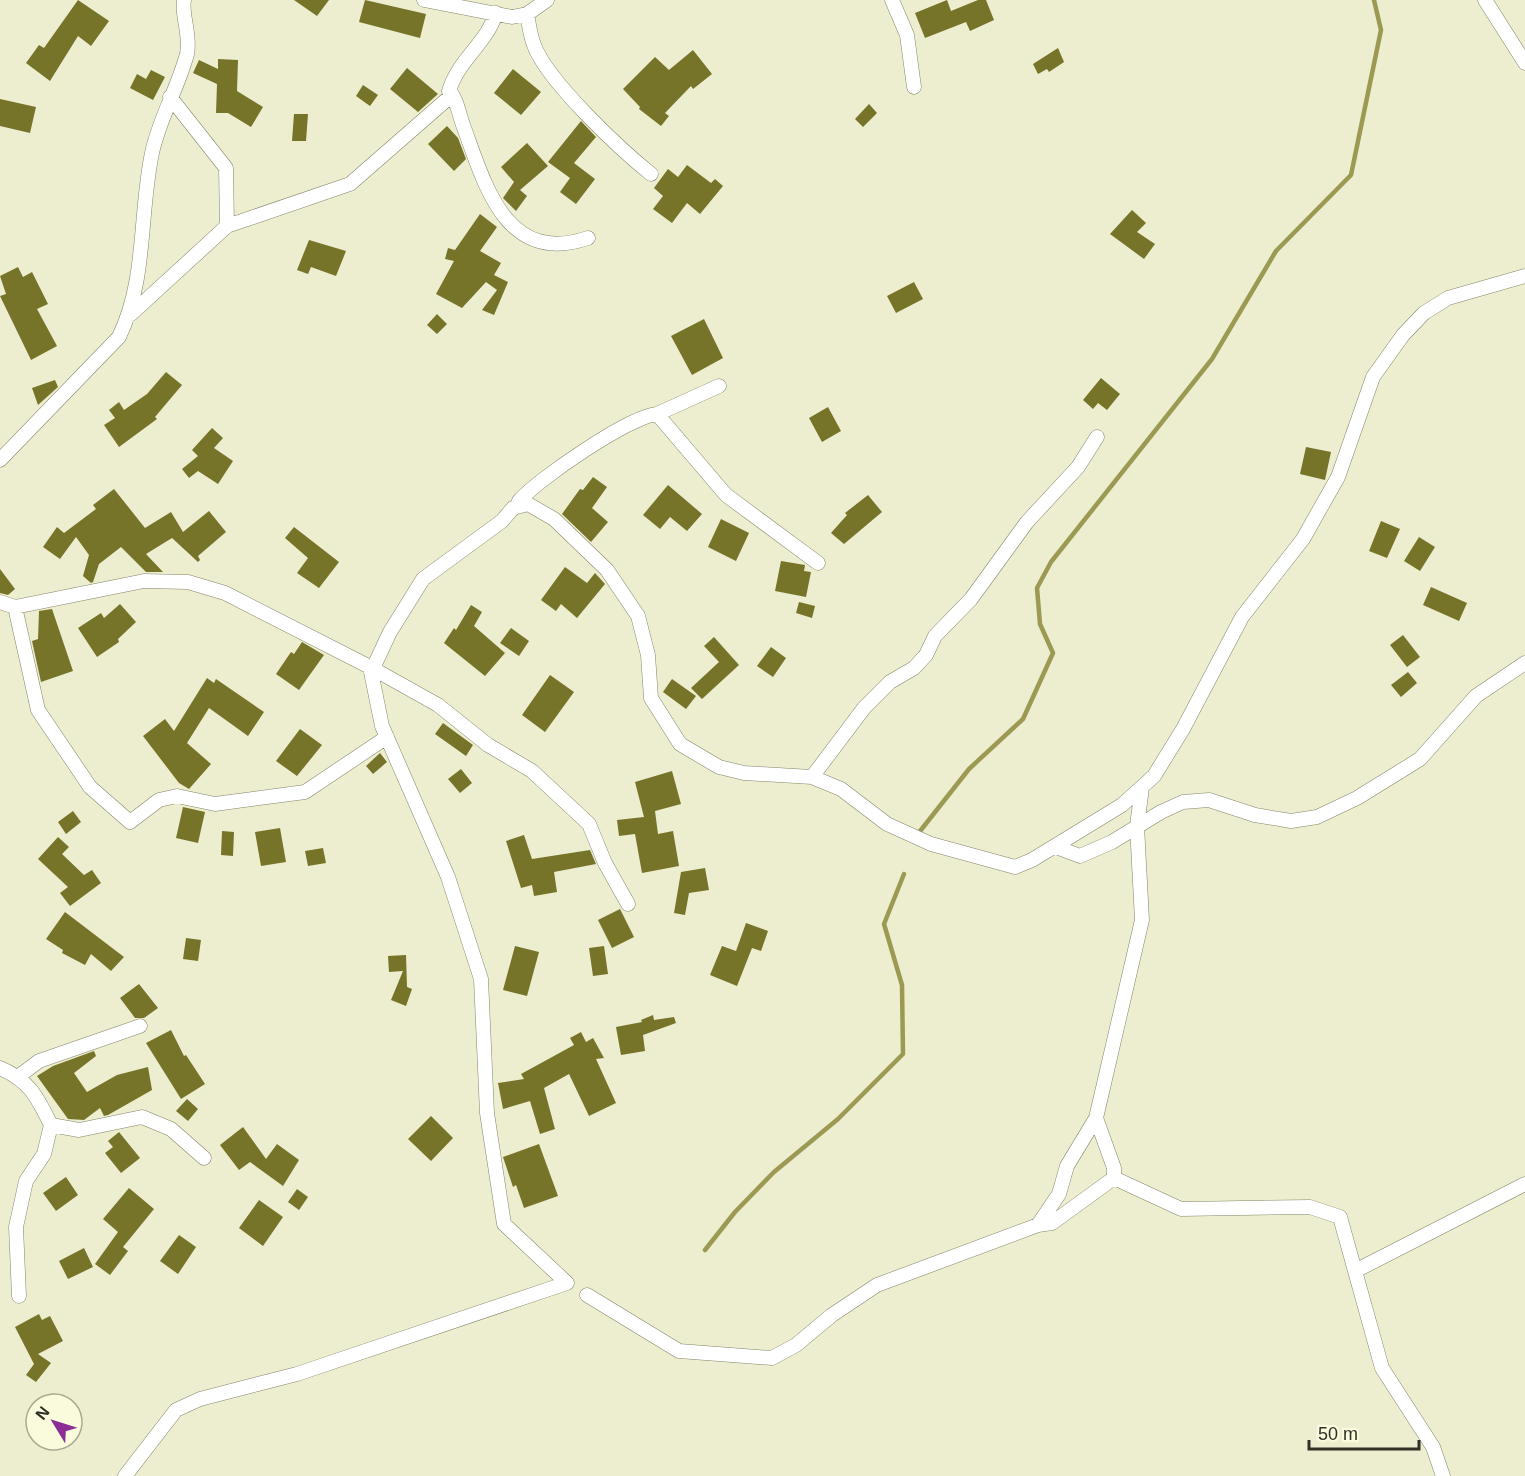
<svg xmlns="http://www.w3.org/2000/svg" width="1525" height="1476" viewBox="0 0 1525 1476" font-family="Helvetica,sans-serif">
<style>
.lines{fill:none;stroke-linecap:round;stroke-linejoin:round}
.stream{stroke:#9c9a52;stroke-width:4.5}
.building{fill:#767428}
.minor-casing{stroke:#84856a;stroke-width:15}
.minor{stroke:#fff;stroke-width:14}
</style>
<rect width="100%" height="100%" fill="#ededd0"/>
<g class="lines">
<path class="stream" d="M917,835l52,-66 54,-50 30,-66 -13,-29 -3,-36 14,-26 161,-203 64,-108 75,-76 30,-145 -7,-30
M705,1250l30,-38 39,-40 64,-53 65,-65 -1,-69 -18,-61 20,-50"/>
</g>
<path class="building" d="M78,0l31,21 -18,25 -13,-10 -28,45 -24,-18 13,-18 5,3z
M294,0h35l-12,16z
M365,0l61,14 -6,24 -61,-16z
M947,0l4,11 27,-11h8l8,20 -24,11 -4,-9 -41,16 -10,-25z
M1058,48l6,14 -15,10 -2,-3 -9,5 -5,-10z
M693,50l19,24 -19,15 -2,-3 -26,27 4,3 -8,10 -22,-17 1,-2 -17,-18 32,-32 14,13z
M218,59l20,1 -1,31 26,16 -12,20 -23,-14h-12l1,-29 -24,-11 6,-13 19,9z
M407,68l31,26 -20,18 -28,-23z
M513,69l28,23 -20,23 -27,-22z
M151,70l14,7 -12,23 -23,-12 7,-14 9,5z
M363,85l15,10 -8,11 -14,-10z
M0,99l36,8 -6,26 -30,-7z
M869,104l8,9 -14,14 -8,-8z
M294,114h14l-2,27h-14z
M581,121l15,16 -22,26 21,16 -19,25 -16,-12 10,-14 -22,-16z
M447,126l11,12 8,21 -12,12 -26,-27z
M527,143l21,23 -28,24 7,6 -11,15 -13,-13 11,-16 -13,-15z
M687,165l24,18 4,-4 8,7 -23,28 -13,-11 -15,20 -19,-14 10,-13 -9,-8 14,-19 10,8z
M1132,210l14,13 -9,9 18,12 -11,15 -34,-25z
M480,214l17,13 -17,24 21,12 -7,12 14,7 -14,33 -12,-5 15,-20 -11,-8 -24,26 -26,-14 18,-33 -9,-2 3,-11 7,2z
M309,240l37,11 -10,25 -25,-9 -3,7 -11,-4z
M18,267l5,10 9,-5 16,32 -11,5 20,37 -26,14 -31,-64 6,-2 -6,-18z
M914,282l9,17 -27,14 -9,-17z
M437,314l10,10 -10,10 -10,-9z
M704,319l19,39 -31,17 -21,-39z
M166,372l16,13 -27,32 2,2 -38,28 -15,-22 11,-7 -6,-8 10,-8 5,8 23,-16z
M1101,378l19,16 -13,16 -9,-7 -5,6 -10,-9z
M55,380l3,7 -20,18 -6,-17z
M828,407l13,24 -19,11 -13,-24z
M212,428l11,10 -9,10 19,13 -15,23 -20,-13 -9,7 -7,-9 16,-13 -6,-6z
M1306,447l25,5 -6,28 -25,-6z
M593,477l14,10 -15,21 16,14 -17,20 -29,-28 18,-25 3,1z
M668,485l34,29 -15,17 -17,-14 -10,12 -17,-14z
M114,489l31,39 26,-16 12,20 26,-21 17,21 -28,24 2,4 -2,2 -26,-24 -26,16 17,18h-17l-25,-25 -22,17 -6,18 -2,1 -8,-7 6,-21 -13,-18 -16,22 -17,-12 14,-20 7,6 32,-24 -3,-4z
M868,495l14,17 -38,32 -13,-11 16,-18 -2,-2z
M721,519l28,14 -13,28 -28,-14z
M1381,521l19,8 -13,29 -18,-7z
M294,527l45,35 -20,26 -22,-15 11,-15 -23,-20z
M1419,537l16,10 -15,24 -16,-10z
M781,561l24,4 -1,6 7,1 -5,25 -31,-6z
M565,567l22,16 8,-10 10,11 -28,34 -16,-14 -5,7 -15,-11z
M0,569l15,20 -7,6 -8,-2z
M1431,587l36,16 -8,18 -36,-16z
M799,602l16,4 -3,12 -16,-5z
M120,604l16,18 -18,17 1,3 -22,15 -19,-29 23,-15 3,5z
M471,605l11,7 -8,14 31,27 -20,23 -41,-33 10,-15 2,2z
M52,609l21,62 -32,11 -9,-41 6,-2 1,-28z
M511,628l18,13 -10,15 -19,-13z
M1403,635l17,22 -13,10 -17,-22z
M714,637l25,28 -37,34 -11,-11 28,-26 -15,-16z
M302,642l22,13 -25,35 -23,-16 15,-22 3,2z
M771,647l15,11 -13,19 -16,-11z
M1408,672l9,11 -16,14 -10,-12z
M550,675l24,17 -29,40 -23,-17z
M207,678l7,5 2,-4 48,33 -16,24 -39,-28 -22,35 24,21 -22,25 -10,-6 -36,-47 22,-17 9,12z
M672,679l24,17 -10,13 -23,-17z
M443,723l30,22 -7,11 -31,-22z
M300,729l22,16 -25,31 -21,-15z
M380,753l7,9 -14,12 -7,-8z
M461,769l11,14 -12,10 -12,-14z
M672,771l9,33 -26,7 3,23 15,-3 6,35 -37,7 -7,-39 -16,2 -2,-16 27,-3 -9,-35z
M183,807l22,5 -7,31 -22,-5z
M73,811l8,11 -15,12 -8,-12z
M280,828l6,34 -25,4 -6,-34z
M222,831l12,1 -1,24 -12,-1z
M524,835l8,24 58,-9 6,14 -42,8 3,20 -23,4 -2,-11 -11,3 -15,-47z
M58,837l11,10 -7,7 22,21 8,-5 9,13 -31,23 -10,-13 8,-6 -30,-28z
M323,848l3,15 -18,3 -3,-15z
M705,868l4,22 -20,3 -4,22 -11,-2 7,-41z
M620,909l14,28 -22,11 -14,-28z
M65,912l59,45 -13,14 -20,-17 -6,11 -23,-12 1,-3 -17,-11z
M746,923l22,8 -7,20 -9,-3 -15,38 -27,-11 12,-29 14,5z
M186,938l15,2 -3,21 -15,-2z
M515,946l24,6 -12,44 -24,-6z
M604,946l4,28 -15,2 -4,-28z
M406,955l1,32 5,2 -6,17 -15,-6 12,-29 -14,1 -1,-16z
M139,984l19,24 -14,10h-9l-15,-20z
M653,1015l1,5 20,-3 2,6 -33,12 2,16 -24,4 -5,-28 26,-5 -1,-2z
M171,1030l13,26 2,-1 19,29 -24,15 -35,-56z
M581,1032l5,10 7,-4 11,20 -8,1 20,44 -27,13 -20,-42 -25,14 11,41 -15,5 -10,-33 -27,8 -5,-26 26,-4 -3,-5 53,-29 -4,-7z
M94,1051l2,5 -22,17 13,19 30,-17 31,-8 4,23 -44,25 -4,1 -4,-8 -16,12 -16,-1 -31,-43 16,-10z
M187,1099l11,10 -10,12 -12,-10z
M431,1116l22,22 -22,23 -23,-22z
M243,1127l23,32 11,-15 22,16 -16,26 -33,-24 -11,8 -19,-25z
M119,1132l21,26 -19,15 -16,-20 8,-6 -5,-6z
M539,1144l19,52 -34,12 -8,-23 -3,2 -10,-30z
M66,1177l12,18 -22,16 -13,-18z
M129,1188l25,21 -31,38 5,4 -18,24 -15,-11 23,-32 -15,-13z
M297,1189l11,8 -9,13 -11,-8z
M259,1200l24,17 -20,29 -24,-18z
M179,1235l17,12 -18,27 -18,-13z
M84,1248l9,19 -25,12 -9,-18z
M39,1314l3,6 8,-4 13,25 -25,13 13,9 -15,19 -10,-7 8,-11 -19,-37z"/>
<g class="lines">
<defs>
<path id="minor" d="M424,0l88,17 15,-3 20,-14
M892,0l15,35 7,52
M1485,0l40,63
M496,13c-9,30 -38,47 -47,78 8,8 10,23 14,34 22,59 42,141 125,113
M527,14c2,10 3,21 7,31 13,36 87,105 117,129
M170,97l56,71 1,58
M131,314l96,-88 123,-42 102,-89
M657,414l62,-28
M0,460l119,-123c28,-58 20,-122 33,-184 7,-34 26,-65 35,-99 4,-19 -6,-40 -3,-54
M522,505l-3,-4c19,-22 111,-85 138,-87l69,81 92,68
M0,602l15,5 129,-26 44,1 37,11 145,74 5,-3 15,-32 33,-53 79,-58 11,-13 15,-4 26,15 53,51 31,46 10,39 3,43 29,46 39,23 25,6 68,4 29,12 46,35 44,20 84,23 17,-7 90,-55 32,-29 29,-47 59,-112 61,-78 35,-62 35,-100 30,-42 21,-22 24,-15 77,-22
M15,607l23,103 52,77 40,35 29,-22 18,-4 38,8 90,-12 82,-55
M370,667l68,38 50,40 44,26 57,53 16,39 23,41
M812,777l52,-69 26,-26 24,-14 12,-13 9,-19 36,-37 56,-77 51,-55 19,-30
M1056,847l24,9 32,-14 49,-30 22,-10 26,-2 46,15 36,6 26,-4 40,-19 63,-39 56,-63 49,-33
M0,1068c30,13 37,29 51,57l-7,29 -18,27 -10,46 3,69
M19,1076l20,-15 101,-35
M1096,1118l18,50v10
M51,1125l28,5 63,-13 29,12 33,29
M1114,1178l67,31 129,-2 30,10 42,151 51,79 10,29
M1038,1225l21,-31 8,-28 29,-48 46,-198 -5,-94 5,-39
M1355,1271l170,-87
M587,1295l92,56 93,7 24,-13 36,-30 45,-30 161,-60 14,-2 62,-45
M125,1476l51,-66 24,-11 97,-25 270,-91 -63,-59 -17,-111 -6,-134 -33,-102 -66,-151 -12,-59"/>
</defs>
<use href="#minor" class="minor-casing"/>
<use href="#minor" class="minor"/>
</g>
<g transform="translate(54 1422) rotate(308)"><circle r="28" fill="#fafbdd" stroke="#a9aa93" stroke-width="1.5"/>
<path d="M0-4.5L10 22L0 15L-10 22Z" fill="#8c2c95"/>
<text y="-9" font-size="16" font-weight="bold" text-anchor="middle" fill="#303025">N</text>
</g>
<path d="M1309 1440v9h110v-9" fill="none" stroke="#303025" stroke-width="3"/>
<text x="1318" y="1440" font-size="18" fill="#303025" stroke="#fafbdd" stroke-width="4.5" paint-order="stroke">50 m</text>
</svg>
